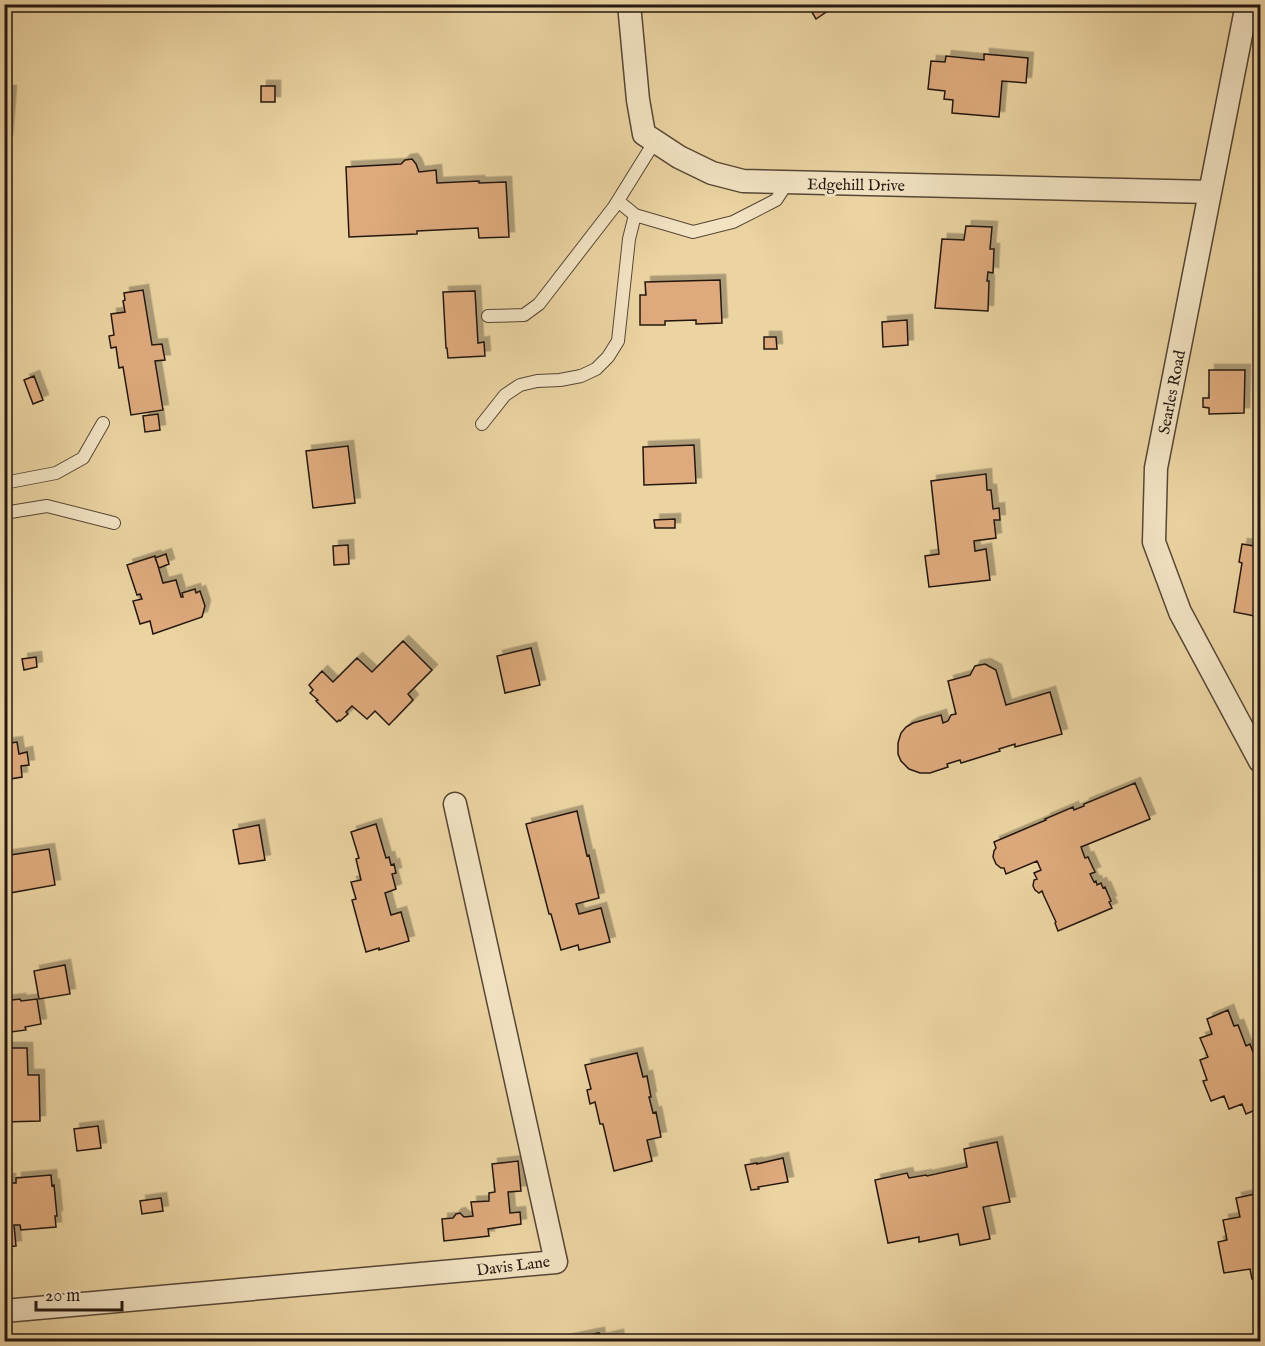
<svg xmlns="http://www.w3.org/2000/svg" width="1265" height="1346" viewBox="0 0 1265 1346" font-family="'IM FELL English',serif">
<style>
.building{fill:#deaa7d;stroke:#241711;stroke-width:1.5;filter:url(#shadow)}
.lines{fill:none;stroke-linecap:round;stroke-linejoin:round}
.lane-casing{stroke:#564635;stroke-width:14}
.street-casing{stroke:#564635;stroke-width:25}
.lane{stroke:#f2e3c3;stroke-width:12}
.street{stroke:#f2e3c3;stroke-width:22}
.labels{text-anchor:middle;stroke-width:6;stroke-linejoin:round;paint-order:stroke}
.street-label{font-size:16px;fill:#241711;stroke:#f2e3c3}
</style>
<defs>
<filter id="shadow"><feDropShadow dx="5.5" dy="-5.5" stdDeviation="0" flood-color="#0004"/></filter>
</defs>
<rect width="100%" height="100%" fill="#ebd4a2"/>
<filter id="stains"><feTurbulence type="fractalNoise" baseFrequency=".00333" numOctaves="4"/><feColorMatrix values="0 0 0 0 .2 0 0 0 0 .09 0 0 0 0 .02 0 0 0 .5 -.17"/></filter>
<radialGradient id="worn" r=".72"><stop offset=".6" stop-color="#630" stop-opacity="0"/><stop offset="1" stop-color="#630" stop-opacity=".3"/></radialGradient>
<path class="building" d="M807,4h31l-22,15z
M984,54l44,4 -2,25 -24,-2 -3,36 -47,-4 1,-13 -9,-1 1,-8 -17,-2 3,-28 14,1 1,-6 38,4z
M261,86h14v16h-14z
M4,91h7l-4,49h-3z
M412,159l4,5 3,8 17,-2 1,13 42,-2v2l27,-1 3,55 -30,1 -1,-10 -61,3v3l-68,3 -3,-70 55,-3 4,-4z
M966,226l26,1 -2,22h4l-1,24 -5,-1 -1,9h2l-1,30 -53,-3 7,-69 22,1z
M1260,276v37l-5,-1 1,-7 -1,-1z
M720,280l2,43 -26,1v-4l-31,1v4h-25v-30h6l-1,-13z
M143,290l9,55 10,-1 3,16 -10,1 8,49 -32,5 -8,-48 -4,1 -3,-21 -5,1 -2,-12 5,-1 -3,-21 14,-2 -2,-11 2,-1 -1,-7z
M475,291l3,52 6,-1 1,14 -37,2 -1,-10h-1l-3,-56z
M907,320l1,25 -25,2 -1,-25z
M764,337h12l1,12h-13z
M1209,370h36l-1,43 -35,1v-6l-6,-1v-9h6z
M34,376l9,24 -10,4 -9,-24z
M158,414l2,16 -15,2 -2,-16z
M694,445l2,38 -52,2 -1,-38z
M348,446l7,57 -42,5 -7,-57z
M986,474l1,16h4l2,19 6,-1 1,12h-6l2,18 -22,3 1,10 11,-2 4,31 -61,7 -4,-31 14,-2 -8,-73z
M675,519v9h-20l-1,-8z
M1242,544l18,3v70l-26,-5 8,-49 -3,-1z
M348,545l1,19 -15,1 -1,-19z
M166,554l3,10 -10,4 -4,-10z
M155,556l8,27 13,-3 5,17h2l-1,-4 13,-4 1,4 4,-2 5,15 -3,11 -49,17 -3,-13 -10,3 -7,-23 9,-2 -2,-5 -3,1 -10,-30z
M403,641l29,29 -24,24 5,6 -24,25 -14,-14 -8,8 -15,-13 -6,6 2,2 -8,7 -1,-1 -2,2 -21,-21 2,-1 -8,-7 3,-3 -4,-5 13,-14 11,11 24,-24 15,14z
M531,648l9,37 -35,8 -8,-37z
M36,657l1,10 -13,3 -2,-11z
M985,664l11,6 10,35 44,-13 12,42 -47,13v-3l-16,5 1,2 -39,12 -1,-3 -13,4 1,3 -18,6h-10l-11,-4 -8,-8 -3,-7v-11l3,-10 5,-6 7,-4 28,-8 2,8 5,-2 3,-6 5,-1 -8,-33 22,-6 5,-9z
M17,742l2,12 8,-2 2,13 -8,1 1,11 -18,3v-36z
M1135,783l15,36 -69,28 4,11 3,-1 7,15 -5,2 4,8 2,-1 1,4 4,-2 2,5 2,-1 6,14 -2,1 3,6 -54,23 -3,-8 1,-1 -12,-26 -2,-5 -3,2 -4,-3 -2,-4 1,-6 3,-1 -3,-6 7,-3 -4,-9 -31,13 -2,-6h-3l-5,-4 -3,-7 1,-6 2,-3 -2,-6 52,-22 -1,-1 28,-12 1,3 10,-4v-2z
M577,811l10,45 2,-1 10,43 -23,6 3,10 22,-6 9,34 -31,8 -1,-5 -17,5 -10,-36h-2l-23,-90z
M376,824l10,34 3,-1 2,8 3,-1 2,9 -4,1 4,15 -11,4 6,22 10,-3 8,29 -30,9v-2l-13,4 -14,-52 4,-1 -5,-17 10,-2 -5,-21 3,-1 -8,-26z
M259,825l6,35 -26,4 -6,-34z
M49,849l6,36 -51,9v-38z
M65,965l5,29 -31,5 -5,-28z
M20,999l1,2 16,-2 4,25 -16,3 1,3 -22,3v-32z
M1228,1010l6,16 4,-1 8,21 4,-2 10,27v37l-14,6 -4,-10 -13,5 -5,-13 -13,5 -8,-20 4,-1 -7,-20 8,-3 -8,-19 12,-4 -5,-15z
M4,1048h23l1,27h11l1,46 -36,1z
M637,1053l6,24 4,-1 4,21h-2l4,16 3,-1 5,25 -14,3 5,21 -38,10 -11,-47h-3l-5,-22 -5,2 -3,-14 4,-1 -6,-24z
M98,1126l3,22 -24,3 -3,-22z
M997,1142l13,60 -27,5 7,32 -30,6 -2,-11 -39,8v-5l-31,6 -13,-63 32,-7 2,5 17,-3 1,1 40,-9 -3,-18z
M783,1158l5,24 -30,5 1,2 -8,1 -6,-25 12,-2v1z
M518,1161l3,30 -13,1 2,21 10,-1 1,12 -33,5 1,7 -45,5 -2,-22 11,-1 3,-4 4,-1 4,4 9,-1 -2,-14 18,-1v-8l6,-1 -3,-28z
M51,1175l1,11 2,-1 3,31h-2l1,11 -35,3 -1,-5h-6l2,21 -12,1v-67l6,-1v4h6v-5z
M1260,1193v85l-8,1 -2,-10 -26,4 -6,-31 9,-2 -4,-20 17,-3 -4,-19z
M161,1198l2,13 -21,3 -2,-13z
M599,1333l1,6 18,-4 1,7h-65z"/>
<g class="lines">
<defs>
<path id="lane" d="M618,201l17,14 58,17 40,-10 43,-22 12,-18
M488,316l36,-1 15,-11 75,-97 41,-66
M482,424l23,-29 15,-10 17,-4 23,-1 21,-4 15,-7 12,-12 10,-16 11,-102 6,-24
M4,483l52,-10 27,-15 20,-35
M4,513l43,-7 67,17"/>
<path id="street" d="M629,4l9,96 6,34 35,23 33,16 31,8 467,11
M1247,4l-91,464 -2,74 26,70 80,149
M4,1311l552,-49 -101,-458"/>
</defs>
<use href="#lane" class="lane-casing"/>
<use href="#street" class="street-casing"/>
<use href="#lane" class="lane"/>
<use href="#street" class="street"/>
</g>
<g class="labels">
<g class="street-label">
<text transform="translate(856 184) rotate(1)" y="6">Edgehill Drive</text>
<text transform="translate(1171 392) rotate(-79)" y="6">Searles Road</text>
<text transform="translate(513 1265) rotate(-7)" y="6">Davis Lane</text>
</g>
</g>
<rect width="1265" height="1346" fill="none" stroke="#ebd4a2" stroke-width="24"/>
<rect x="6" y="6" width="1253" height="1334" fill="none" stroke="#241711" stroke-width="3"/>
<rect x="12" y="12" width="1241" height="1322" fill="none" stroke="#241711" stroke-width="1.5"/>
<path d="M36 1301v9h86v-9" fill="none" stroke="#241711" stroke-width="3"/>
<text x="45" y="1301" font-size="18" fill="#241711" stroke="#f2e3c3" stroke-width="4.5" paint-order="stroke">20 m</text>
<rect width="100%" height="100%" filter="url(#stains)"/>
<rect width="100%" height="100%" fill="url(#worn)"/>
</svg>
